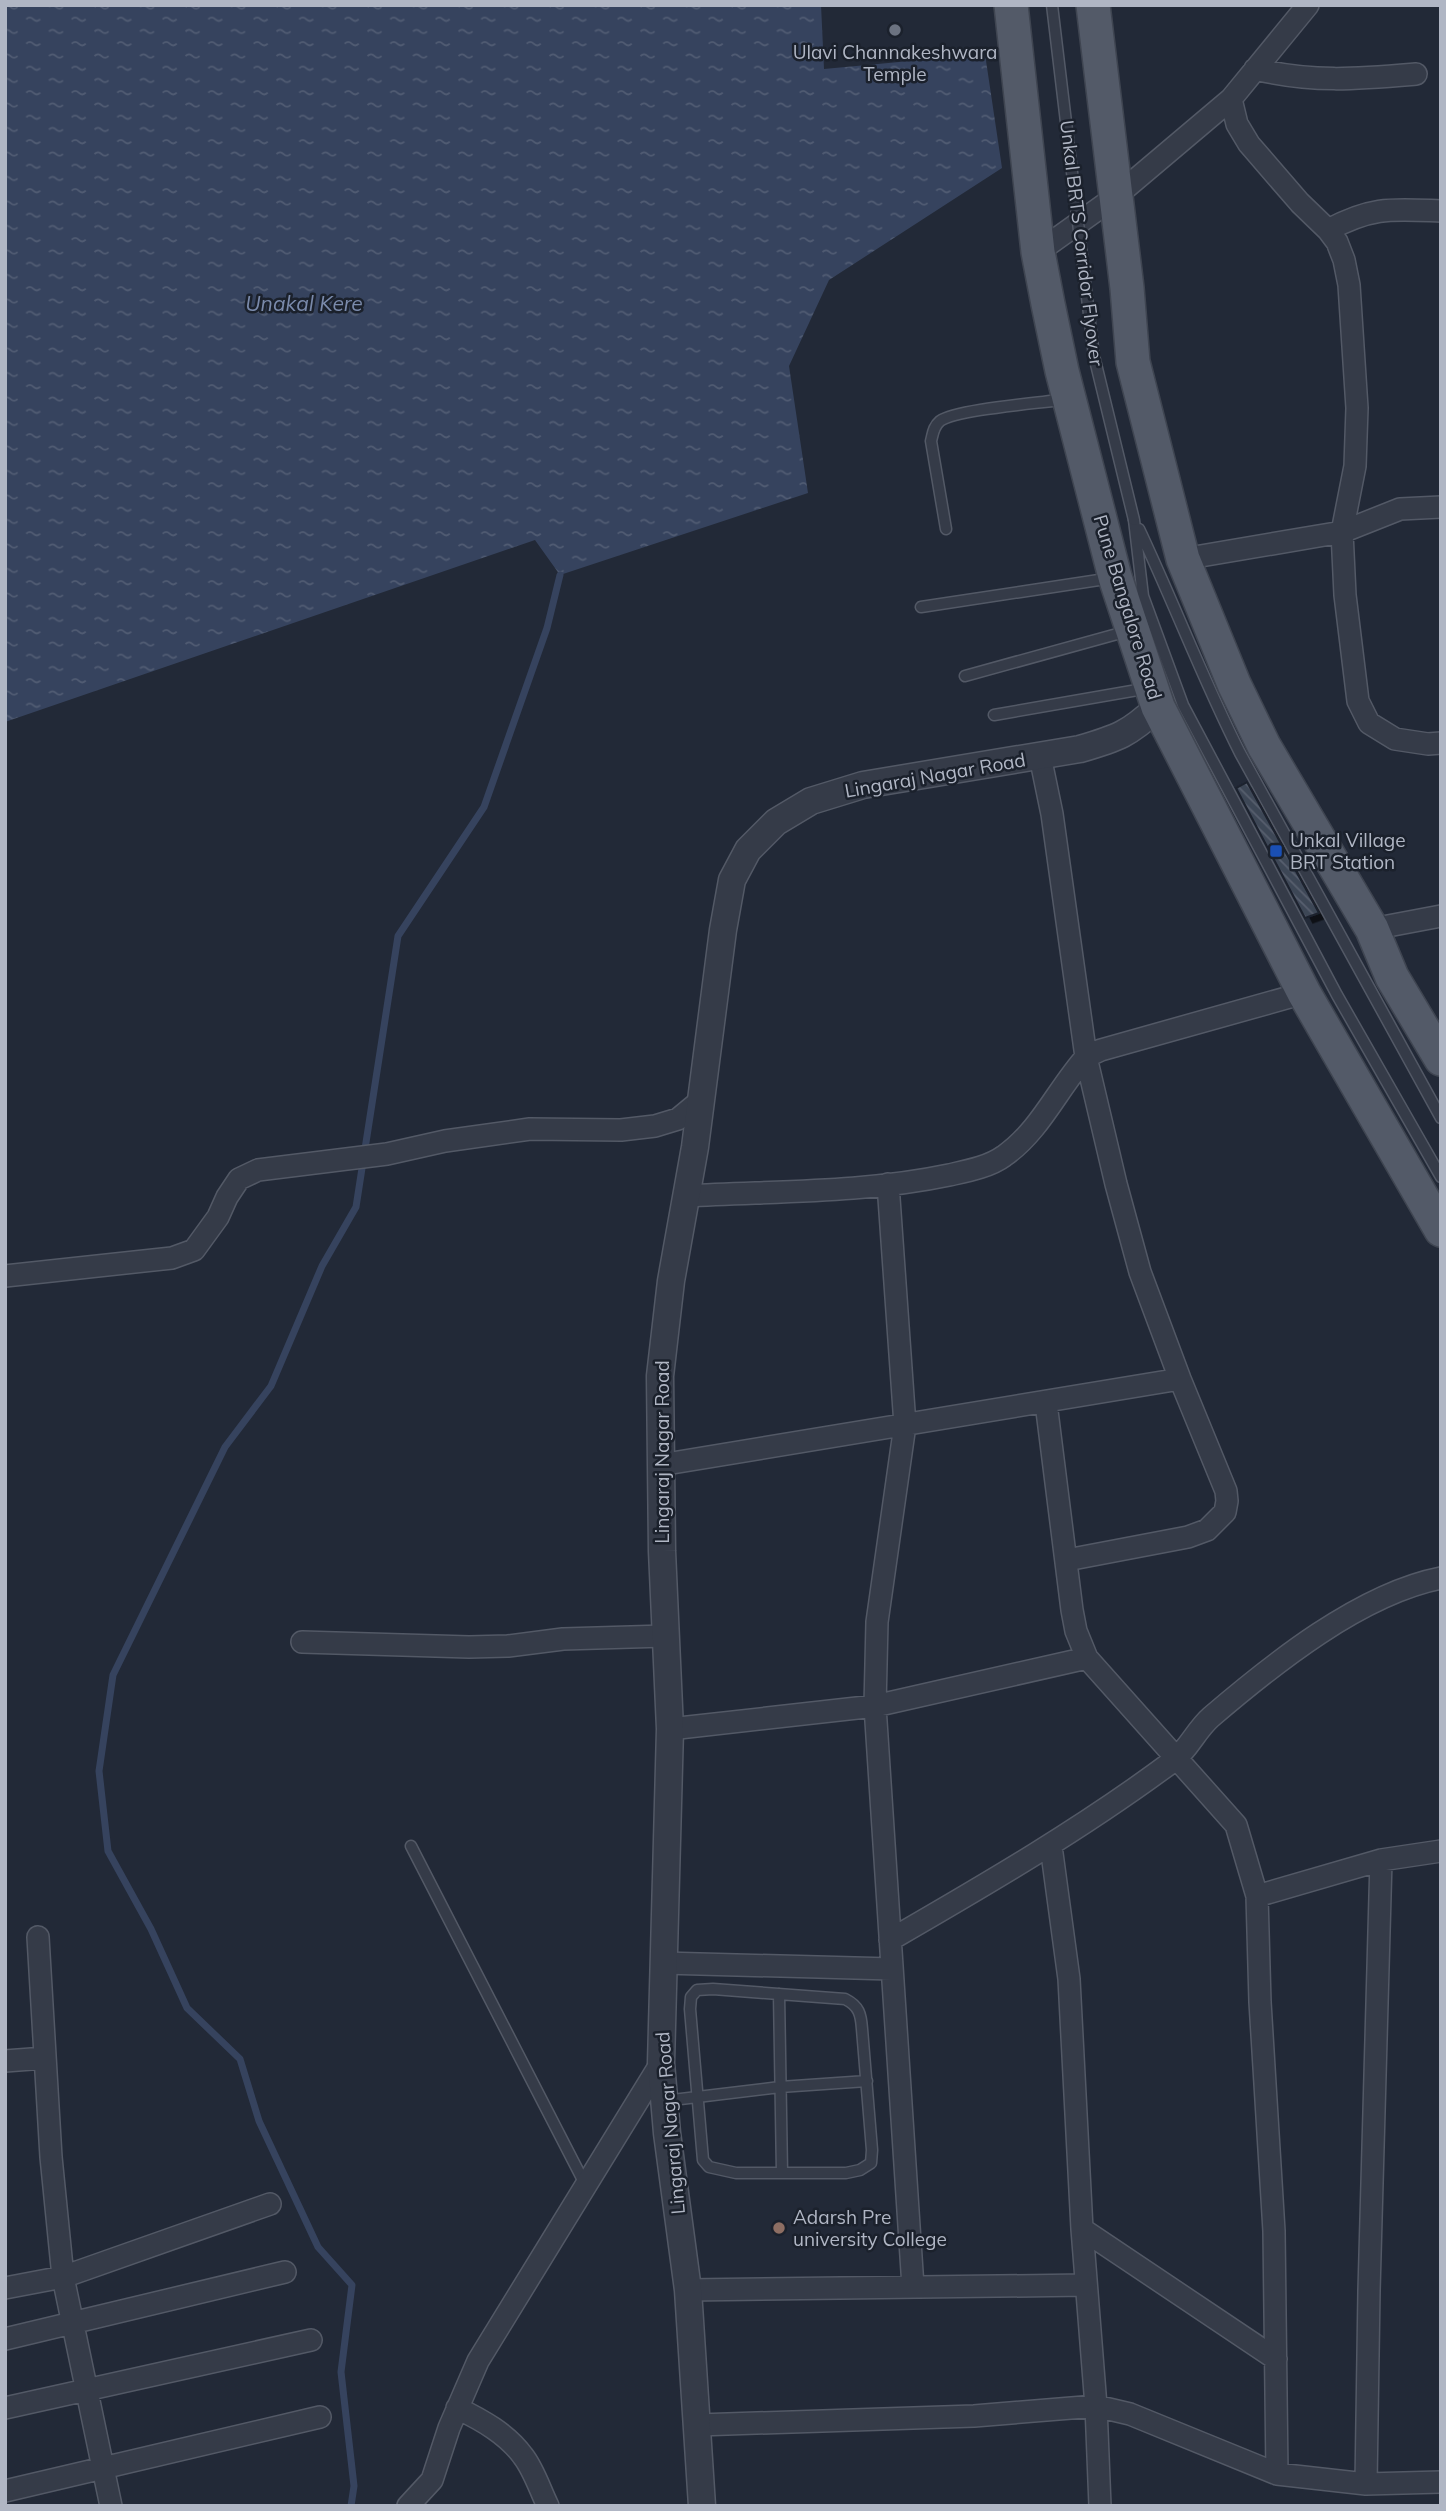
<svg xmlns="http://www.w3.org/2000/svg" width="1446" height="2511" viewBox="0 0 1446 2511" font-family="Mulish,sans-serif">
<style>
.water{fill:url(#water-ripples)}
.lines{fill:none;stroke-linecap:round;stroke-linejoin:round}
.stream{stroke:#36435e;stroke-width:7}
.building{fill:url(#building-back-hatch);stroke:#1d232f;stroke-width:2;filter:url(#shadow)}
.service-casing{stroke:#535966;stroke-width:13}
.minor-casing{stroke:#535966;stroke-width:24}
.tertiary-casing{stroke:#535966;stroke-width:29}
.primary-casing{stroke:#3f4551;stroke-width:36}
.service{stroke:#353b48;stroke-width:10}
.minor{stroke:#353b48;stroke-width:21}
.tertiary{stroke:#353b48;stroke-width:26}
.primary{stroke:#535a68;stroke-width:33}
.service-bridge-casing{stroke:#535966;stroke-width:13;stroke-linecap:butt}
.service-bridge{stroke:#353b48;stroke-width:10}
.worship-dot{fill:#6b7280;stroke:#1b212c;stroke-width:2.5}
.transit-dot{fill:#1a4fb4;stroke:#1b212c;stroke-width:2.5}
.education-dot{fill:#8d6e63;stroke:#1b212c;stroke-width:2.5}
.labels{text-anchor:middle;stroke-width:5;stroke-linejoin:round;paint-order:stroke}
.poi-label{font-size:19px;fill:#b0b6c4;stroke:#1b212c;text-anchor:start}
.street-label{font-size:19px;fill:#b0b6c4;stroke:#1b212c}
.water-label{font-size:21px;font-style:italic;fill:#7a8aab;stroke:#1b212c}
</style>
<defs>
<pattern id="water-ripples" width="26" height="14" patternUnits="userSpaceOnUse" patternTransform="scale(1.75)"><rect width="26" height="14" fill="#36435e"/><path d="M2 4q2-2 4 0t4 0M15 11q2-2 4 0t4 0" fill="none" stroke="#515c73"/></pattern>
<pattern id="building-back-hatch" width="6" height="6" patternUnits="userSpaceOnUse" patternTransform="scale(1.75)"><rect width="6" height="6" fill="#3e4757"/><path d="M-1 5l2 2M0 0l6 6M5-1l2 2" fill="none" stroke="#575f6e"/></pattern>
<filter id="shadow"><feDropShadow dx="8" dy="4.5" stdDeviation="0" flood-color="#0009"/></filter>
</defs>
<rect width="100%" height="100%" fill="#222937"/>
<path class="water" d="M5,5h816l3,64 161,-15 17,114 -173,112 -40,86 19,127 -248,82 -25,-35 -530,182z"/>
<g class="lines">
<path class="stream" d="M351,2506l3,-20 -13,-114 11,-87 -34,-38 -59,-126 -19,-62 -53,-51 -36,-79 -43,-78 -9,-80 14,-96 112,-228 46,-61 51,-120 34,-59 42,-271 86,-129 63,-179 13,-53"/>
</g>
<path class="building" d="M1247,782l72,131 -14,5 -69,-130z"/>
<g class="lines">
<defs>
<path id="service" d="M1134,520l9,76 40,109 154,290 104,182
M946,529l-15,-88c2,-7 2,-14 9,-20 17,-12 102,-18 127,-22
M1139,529c35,74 64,151 101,224l201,365
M921,607l191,-29
M965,676l163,-45
M994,715l155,-27
M411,1846l175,340
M713,1989l132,10c14,7 16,15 17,30l10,121 -1,13 -11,7 -14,3h-110l-27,-6 -6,-7 -13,-151 1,-12 6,-7z
M779,1994l3,179
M664,2101l116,-14 87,-6"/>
<path id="minor" d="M1255,69c58,14 102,10 161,5
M1231,99l6,25 12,20 51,59 28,27 9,12 7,18 5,25 8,123 -2,58 -13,66 3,63 13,106 11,22 26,16 33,5 13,-1
M1328,230c45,-24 64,-21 113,-19
M1038,252l77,-55 116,-98 77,-94
M1183,559l159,-27 58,-23 41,-2
M1040,756l12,58 34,243 30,127 24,88 40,107 46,112 1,10 -2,11 -18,18 -19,7 -121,23
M1372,929l69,-13
M888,1184l17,241 -28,197 -2,84 38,581
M687,1196c86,-5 177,-3 262,-21 18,-4 40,-8 55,-19 36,-25 54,-68 82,-99l15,-7 203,-57
M5,1276l167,-18 22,-8 24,-33 9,-20 12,-18 19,-9 129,-16 58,-13 85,-12 91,1 34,-4 23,-7 23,-19
M1046,1403l26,207 4,21 11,27 149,167 21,71 3,106 14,229 3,243
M660,1465l520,-86
M302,1642l167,5 39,-1 55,-7 102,-3
M670,1729l205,-23 212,-48
M1051,1846l18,133 13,250 14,177 4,100
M1257,1896l124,-36 60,-9
M38,1937l13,220 12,120 48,229
M890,1940c97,-56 193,-112 283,-179 15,-11 23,-31 38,-44 62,-53 149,-123 230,-139
M663,1963l229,6
M5,2061l40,-3
M1082,2229l194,130
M5,2288l58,-11 207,-73
M688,2290l398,-5
M5,2339l280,-67
M5,2408l306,-68
M457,2408c25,12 50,26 66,48 11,14 17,34 25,50
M698,2425l276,-9 122,-10 34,8 147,60 89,10 75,-2
M1366,2484l3,-193 12,-431
M5,2491l315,-74
M408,2506l24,-26 17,-52 29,-67 183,-298"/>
<path id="tertiary" d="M702,2506l-14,-216 -21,-157 -6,-70 9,-334 -8,-178 -2,-175 11,-95 24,-134 28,-217 9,-50 16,-30 28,-28 35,-21 52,-16 217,-36c38,-11 49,-15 78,-42"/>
<path id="primary" d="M1011,5l27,247 10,52 14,67 53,206 43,130 146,286 137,237
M1093,5l34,283 6,74 50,197 51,125 30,62 108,183 20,48 49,82"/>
</defs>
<use href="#service" class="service-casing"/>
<use href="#minor" class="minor-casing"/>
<use href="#tertiary" class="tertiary-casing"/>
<use href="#primary" class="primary-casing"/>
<use href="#service" class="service"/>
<use href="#minor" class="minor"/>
<use href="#tertiary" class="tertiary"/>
<use href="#primary" class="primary"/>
<defs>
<path id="service-bridge" d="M1052,5l42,351 40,164"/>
</defs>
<use href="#service-bridge" class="service-bridge-casing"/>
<use href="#service-bridge" class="service-bridge"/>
</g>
<circle class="worship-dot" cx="895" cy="30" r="7"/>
<rect class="transit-dot" x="1269" y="844" width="14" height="14" rx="3.5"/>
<circle class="education-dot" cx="779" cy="2228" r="7"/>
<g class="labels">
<g class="poi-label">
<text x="895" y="59" text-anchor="middle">Ulavi Channakeshwara<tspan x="895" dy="22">Temple</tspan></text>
<text x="1290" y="847">Unkal Village<tspan x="1290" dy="22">BRT Station</tspan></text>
<text x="793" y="2224">Adarsh Pre<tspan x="793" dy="22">university College</tspan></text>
</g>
<g class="street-label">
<text transform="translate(1082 243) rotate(83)" y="7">Unkal BRTS Corridor Flyover</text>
<text transform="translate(1128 607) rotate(73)" y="7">Pune Bangalore Road</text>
<text transform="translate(935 775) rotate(-10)" y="7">Lingaraj Nagar Road</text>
<text transform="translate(662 1452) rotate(-90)" y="7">Lingaraj Nagar Road</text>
<text transform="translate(670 2123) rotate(-95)" y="7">Lingaraj Nagar Road</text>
</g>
<g class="water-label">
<text x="304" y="311">Unakal Kere</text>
</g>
</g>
<rect width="1446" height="2511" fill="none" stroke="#b0b6c4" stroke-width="14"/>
</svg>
